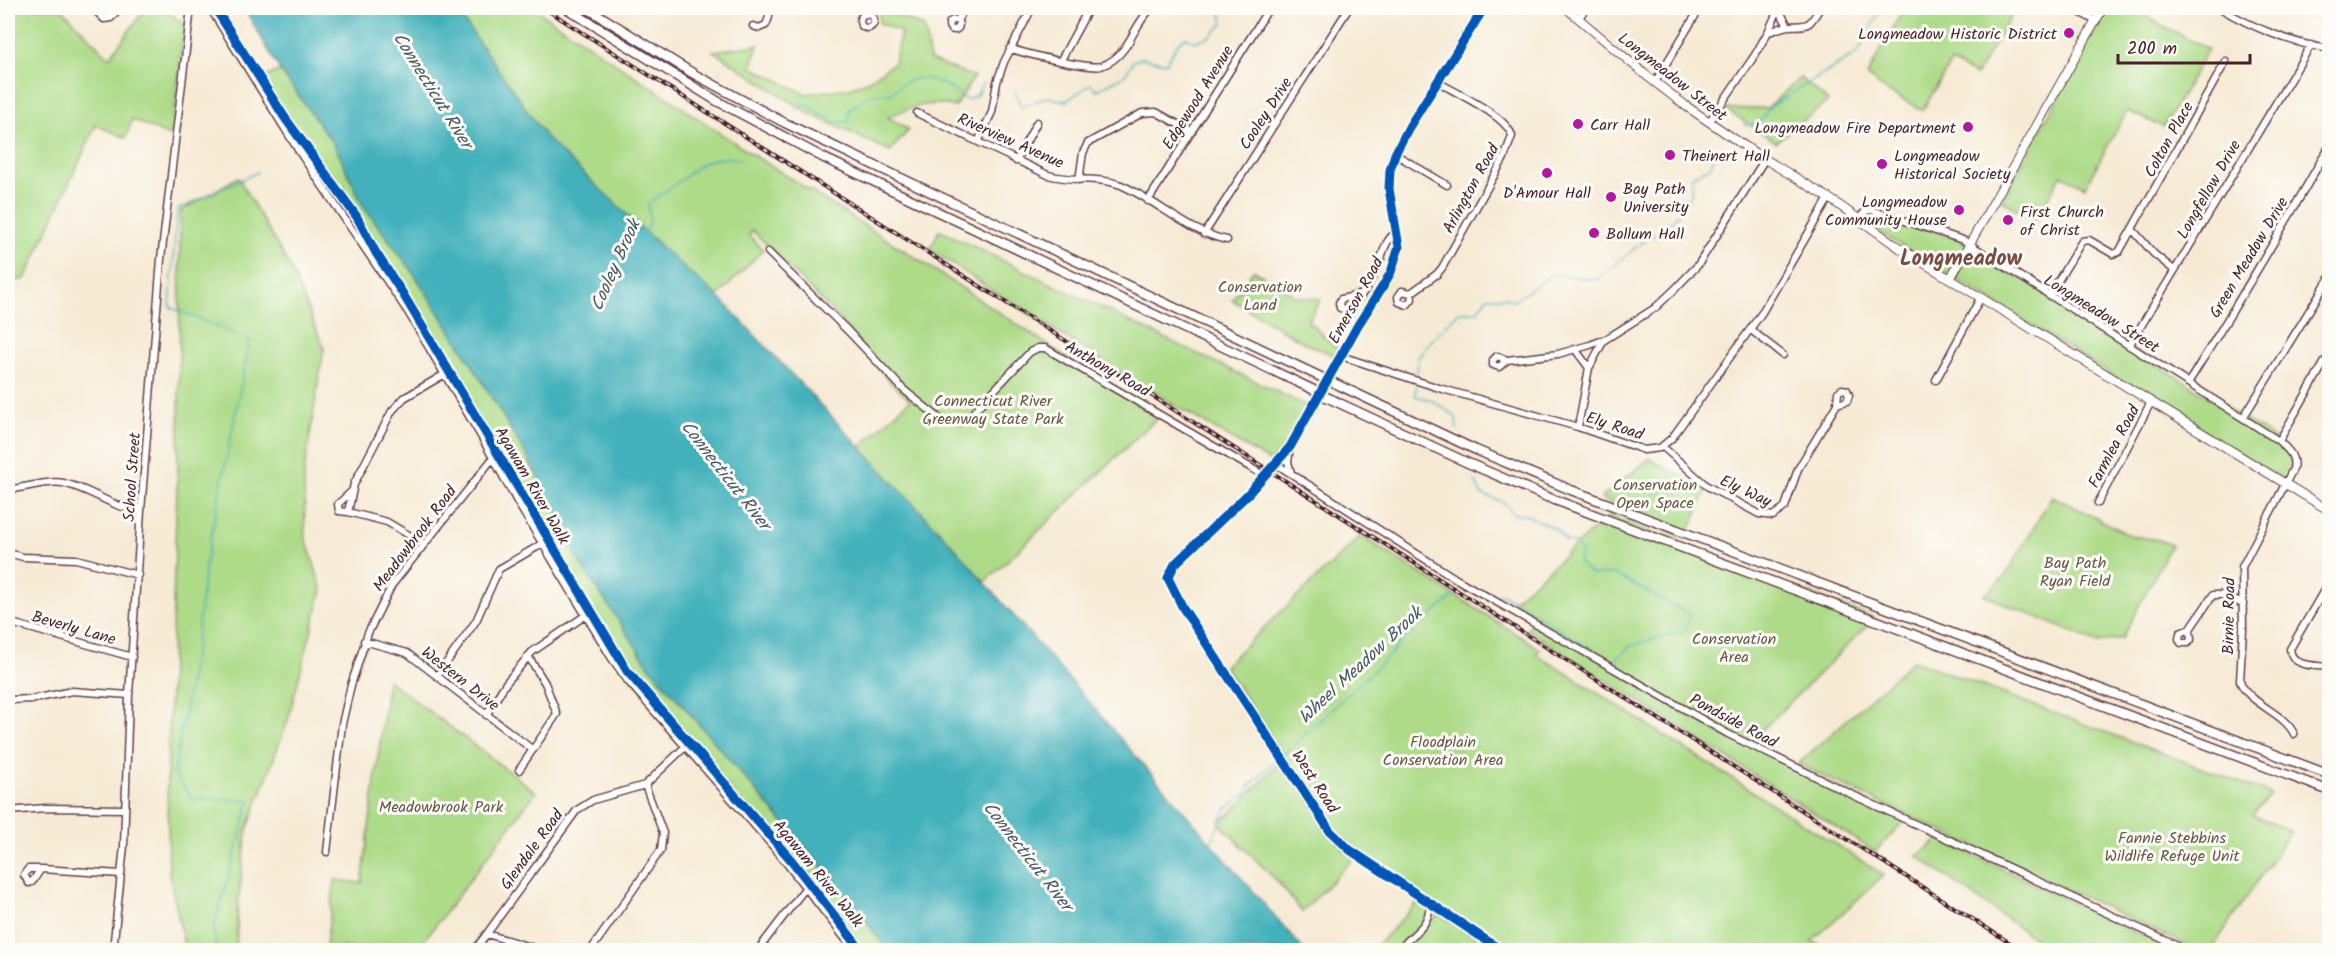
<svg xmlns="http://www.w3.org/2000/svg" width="2337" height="958" viewBox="0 0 2337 958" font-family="Kalam,sans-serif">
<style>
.green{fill:#addb88;stroke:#7c7d5a;stroke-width:1.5}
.water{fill:#42b1bb;stroke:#466873;stroke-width:1.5}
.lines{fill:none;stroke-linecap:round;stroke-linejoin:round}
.stream{stroke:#42b1bb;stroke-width:1.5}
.minor-casing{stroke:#643d44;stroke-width:9}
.major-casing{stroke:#643d44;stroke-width:10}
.highway-casing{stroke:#643d44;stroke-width:11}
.minor{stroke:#fff;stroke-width:6}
.major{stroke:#fff;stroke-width:8}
.highway{stroke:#fff;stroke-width:8}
.rail-casing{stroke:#4a1f2b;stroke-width:4}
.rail{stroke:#fdfcf7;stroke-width:1.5;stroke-dasharray:4.5;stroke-linecap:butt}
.highway-bridge-casing{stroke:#643d44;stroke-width:11;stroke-linecap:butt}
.highway-bridge{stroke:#fff;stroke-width:8}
.cycleway-casing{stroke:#fdfcf7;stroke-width:13}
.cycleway{stroke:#0057b8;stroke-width:9}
.poi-dot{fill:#b5179e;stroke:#fdfcf7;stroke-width:2}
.labels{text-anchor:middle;stroke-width:6;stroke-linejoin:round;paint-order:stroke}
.poi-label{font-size:16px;fill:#4a1f2b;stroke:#fdfcf7;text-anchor:start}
.street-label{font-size:16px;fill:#4a1f2b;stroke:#fdfcf7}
.park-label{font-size:16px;fill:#685747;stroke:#fdfcf7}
.water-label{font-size:18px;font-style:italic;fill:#475965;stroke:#fdfcf7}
.district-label{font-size:22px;font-weight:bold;fill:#7b4c43;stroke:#fdfcf7}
</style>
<rect width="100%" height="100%" fill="#fdfcf7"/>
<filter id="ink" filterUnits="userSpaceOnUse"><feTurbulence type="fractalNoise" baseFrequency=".0167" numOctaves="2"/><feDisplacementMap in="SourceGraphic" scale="12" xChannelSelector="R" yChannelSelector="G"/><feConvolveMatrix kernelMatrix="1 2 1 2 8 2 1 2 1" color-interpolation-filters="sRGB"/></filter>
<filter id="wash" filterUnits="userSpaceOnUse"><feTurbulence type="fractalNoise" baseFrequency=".008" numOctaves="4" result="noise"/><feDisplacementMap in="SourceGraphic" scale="24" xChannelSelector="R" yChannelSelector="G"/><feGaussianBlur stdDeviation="1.35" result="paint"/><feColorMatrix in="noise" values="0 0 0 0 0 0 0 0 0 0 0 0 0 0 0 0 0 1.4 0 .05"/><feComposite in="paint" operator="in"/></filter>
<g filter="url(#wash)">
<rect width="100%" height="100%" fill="#f6ead4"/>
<path class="green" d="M8,8h53l48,50 37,-50h17l22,17 -14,112 -39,-18 -6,19 -30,-13 -71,154 -17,3z
M455,8h78l214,143 175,111 236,155 -173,165 -125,-135 50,-47 -20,-18 -54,-67 -84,-85 -3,5 14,15 -45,46 -33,-27 -137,-129z
M879,8l45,19 6,33 44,17 -19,30c-23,-8 -46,1 -67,10l21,13 -19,21 -78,-36 -99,-64 45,-6 -7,22 55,27 44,-6 19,-8 25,-17 7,-31 -22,-9z
M1904,8h112l-40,67 -25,-13 -28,48 -36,-19 -20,-15z
M2107,8h34l9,11 58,30 -44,78 -37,-16 -42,76 -24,-12 -26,46 -33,-21z
M280,70l55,76 28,60 47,62 50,77 67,111 55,109 67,101 210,245 28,39h-29l-67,-89 -165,-190 -59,-95 -165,-281 -108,-159 -34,-56z
M1800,78l28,23 -52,41 -51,-33 42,-1z
M238,177l53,92 33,79 -20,124 1,64 17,54 -35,133 -40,107 -9,75 -2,45h-51l-16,-79 -2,-89 12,-352 1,-218z
M1866,211l89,26 324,204 15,18 -8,23 -428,-263z
M939,230l378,181 -46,51 -136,-80 -205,-132z
M1253,270l44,27 24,2 -13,22 44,41 -46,-18 -74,-44z
M1649,459l58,30 -22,51 -84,-42z
M2052,496l80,40 27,4 12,5 -49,93 -24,5 -114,-48 22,-20z
M1610,515l90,38 175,65 -126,125 155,78 -29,31 -348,-222 9,-14 -23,-15z
M1361,536l179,113 -4,5 348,221 -72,66 17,9h-324l-160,-103 -121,-181z
M1913,660l358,134 -19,21 39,16 -80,119h-14l-9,-4 -390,-182z
M388,680l148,112 -119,158h-46l-45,-5 9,-65 27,3z
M1283,759l60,90 12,8 -53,55 -23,-29 -60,-60 14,-12z
M1940,839l233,111h-122l-134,-94z
M1420,900l16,11 -38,39h-26z
M1439,914l57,36h-93z"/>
<path class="water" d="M244,8h211l93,132 137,129 33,27 237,252 349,402h-417l-28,-39 -210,-245 -68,-101 -54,-109 -67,-111 -50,-77 -47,-62 -28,-60 -55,-76z"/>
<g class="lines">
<path class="stream" d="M1015,91l6,16 26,-10 19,4 25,-17 6,6 28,-15 8,-14 10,-3 23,5 12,-20 8,-6 8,5 16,-6 13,-12 -3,-16
M795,111l9,-8 30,19h14l2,-13c15,-12 21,-17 41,-15 27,-29 50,-13 76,6l10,-5 6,-12
M1744,125l14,-1 13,-18 87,-53 23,-45
M644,233l6,-11 -2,-19c9,-6 19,-12 28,-19 26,-20 30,-31 66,-24
M1417,372l1,-14 9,-13 32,-33h18l10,-15h17l10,4 39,-27 44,6 50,-42 19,-8 25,-35 1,-19 18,-9 7,-16
M1416,386l-1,10 17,4 24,17 1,12
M1475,481l6,13 22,8 11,12 12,1 30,14 10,12 11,4 5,9 -4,8 14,13 22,-1 77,41 -6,15 -55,16 -17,17 -111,-69 -6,2 -14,-6
M1284,754l107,-100 8,-11 55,-47
M1211,842l15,-33 21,-16 2,-6 29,-29
M216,950l-2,-22 36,-128 -58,-1 -18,-25 21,-124 11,-89 44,-221 -80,-33 7,-97 81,-38"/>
</g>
</g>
<g filter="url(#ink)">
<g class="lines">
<defs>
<path id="minor" d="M93,8l11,11 7,-1 8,-10
M210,8l90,145 108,159 74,126 37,67 92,152 16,23 150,171 77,99
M1484,8l-75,119 -14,27 -5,16 -1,19 10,58 -8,25 -8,14 -25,39 -68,122 -43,48 -72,69 -7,14 15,30 147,223 20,19 151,100
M1778,8l10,18
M2072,8l24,13
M2220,8c31,19 73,36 110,41
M860 21a7 7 0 1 1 14 0a7 7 0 1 1-14 0Z
M1579,18l7,-10
M949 25a5 5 0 1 1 10 0a5 5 0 1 1-10 0Z
M957,21l8,-13
M753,26l6,2 7,-3 3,-8 -1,-9
M1768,32l11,-24
M1010,48c14,6 79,21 91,18 9,-3 17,-9 22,-16 11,-14 15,-30 29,-42
M1061,60l28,-52
M1655,82l45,-74
M917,113l131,62c24,7 50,1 73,10 37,16 66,47 106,55
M1709,122l46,-67 13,-23c6,-1 13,-5 20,-6 21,-1 20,2 32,-18
M978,142l14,-30 5,-30 7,-20 28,-54
M1395,154l52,31
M1016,161l21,-39
M1079,180l4,-27 5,-10 54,-30 14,-1 36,20
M1148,201l121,-193
M1858,219l8,-8 5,-1 92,30 316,201c9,9 17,15 14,28l-51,98 1,62 -3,52c8,23 44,31 54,53
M2132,229l22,25 20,16
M1204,234l145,-226
M768,252l80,79 56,59 40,32 14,1 10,-5 62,-66 8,-4h7l220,128
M1411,293l1,6 -5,6 -8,-3 -1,-5 4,-6 9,2 26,-19 5,-6 62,-110 8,-22c-5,-20 -56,-43 -74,-54
M1360,295l-19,4 -2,4 1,5 7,2c14,-9 25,-32 32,-47 5,-11 6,-24 18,-31
M2049,296l33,-55 7,-1 24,14 6,-2 107,-191
M1751,330l32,25
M2129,346l182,-301
M1575,349l14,19
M1341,356l98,32 139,39 66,23 16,-2 12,-10 89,-124 68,-116
M1507,360l-10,-4 -4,4v5l6,2 8,-7 51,-6 32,-9 16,-6 49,-31 19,-18 24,-25 67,-106
M1936,380l45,-83
M2188,383c49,-78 96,-157 142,-238
M2243,418l87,-141
M1578,427l11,-59 15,-28
M2279,441l51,-88
M1663,447l44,39 52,28 14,2 12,-9 13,-38 39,-65 10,-3 2,-6 -2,-5 -5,-1 -4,3 -1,12
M1290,448l-2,14 3,11
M1276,464l182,116 270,154 127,62 331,154
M8,490c15,-2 41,-10 55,-7 29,6 48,25 78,28
M2098,503l53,-101
M348,512l-9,-1 -1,-7 13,-12
M424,544l-37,-22 -39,-10 6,-28 38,-73 12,-13 41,-24
M8,553l15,4 53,2 62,16
M2330,580l-40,69c2,19 25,16 40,18
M8,622l124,35
M2190,629l1,11 -3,3h-7l-2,-4 1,-6 10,-4 23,-34h9l21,9
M364,641l43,12 126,97
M437,676l39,-55 23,-52 43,-25
M8,700l26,-1 38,-8 57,4
M486,715l20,-32 26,-31 54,-37
M519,770l38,-56 -12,-31 -17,-27
M8,811l38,-3 79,1
M327,852l15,-128 9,-39 17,-52 24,-48 101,-127
M41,869h-13l-4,6 5,8 3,-1 9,-13 80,5
M487,934l53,16
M113,950l11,-104 5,-151 12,-184 20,-252 30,-251
M475,950l102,-140 16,-10 52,-15 40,-38
M591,950l70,-100 2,-17 -18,-48
M758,950l48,-63
M1400,950c12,-19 28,-19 30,-46"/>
<path id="major" d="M1566,8l81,68 39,30 69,47 74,45 72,51 429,262
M1950,279l153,-271"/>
<path id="highway" d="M566,8l151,93 107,57 492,233
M587,8l107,66 91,49 538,255
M1332,382l144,68 95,40 759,285
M1324,396l144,67 79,34 783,294"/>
</defs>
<use href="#minor" class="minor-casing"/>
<use href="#major" class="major-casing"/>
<use href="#highway" class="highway-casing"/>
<use href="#minor" class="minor"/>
<use href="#major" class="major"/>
<use href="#highway" class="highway"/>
<defs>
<path id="rail" d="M544,8l1477,942"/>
</defs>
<use href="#rail" class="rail-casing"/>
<use href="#rail" class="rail"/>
<defs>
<path id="highway-bridge" d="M1323,378l9,4
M1316,391l8,5"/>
</defs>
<use href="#highway-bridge" class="highway-bridge-casing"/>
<use href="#highway-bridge" class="highway-bridge"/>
<defs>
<path id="cycleway" d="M215,8l70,110 72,99 19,36 27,41 224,377 165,190 69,89
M1484,8l-75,119 -14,27 -5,16 -1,19 10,58 -8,25 -8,14 -25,39 -68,122 -43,48 -72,69 -7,14 15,30 147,223 20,19 151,100"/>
</defs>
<use href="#cycleway" class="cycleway-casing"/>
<use href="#cycleway" class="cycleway"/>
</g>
</g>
<g class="poi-dot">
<circle cx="2069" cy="33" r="6"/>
<circle cx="1578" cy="124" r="6"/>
<circle cx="1968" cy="127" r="6"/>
<circle cx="1670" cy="155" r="6"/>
<circle cx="1882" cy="164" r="6"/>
<circle cx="1547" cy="173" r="6"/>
<circle cx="1611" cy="197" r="6"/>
<circle cx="1959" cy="210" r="6"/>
<circle cx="2008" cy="220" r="6"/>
<circle cx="1594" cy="233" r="6"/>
</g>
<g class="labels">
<g class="poi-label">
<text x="2057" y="39" text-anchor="end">Longmeadow Historic District</text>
<text x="1590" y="130">Carr Hall</text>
<text x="1956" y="133" text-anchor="end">Longmeadow Fire Department</text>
<text x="1682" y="161">Theinert Hall</text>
<text x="1894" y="161">Longmeadow<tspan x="1894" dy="18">Historical Society</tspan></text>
<text x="1623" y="194">Bay Path<tspan x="1623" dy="18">University</tspan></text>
<text x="1547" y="198" text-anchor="middle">D'Amour Hall</text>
<text x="1947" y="207" text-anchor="end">Longmeadow<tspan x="1947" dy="18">Community House</tspan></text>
<text x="2020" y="217">First Church<tspan x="2020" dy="18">of Christ</tspan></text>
<text x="1606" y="239">Bollum Hall</text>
</g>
<g class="street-label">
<text transform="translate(1673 76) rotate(38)" y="6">Longmeadow Street</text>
<text transform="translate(1197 97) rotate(-58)" y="6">Edgewood Avenue</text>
<text transform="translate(1265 113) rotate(-57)" y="6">Cooley Drive</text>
<text transform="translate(2168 139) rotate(-61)" y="6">Colton Place</text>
<text transform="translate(1011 140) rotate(24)" y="6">Riverview Avenue</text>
<text transform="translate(1470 188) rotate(-61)" y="6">Arlington Road</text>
<text transform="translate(2208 189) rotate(-60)" y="6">Longfellow Drive</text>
<text transform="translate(2248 257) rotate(-59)" y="6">Green Meadow Drive</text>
<text transform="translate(1355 300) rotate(-61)" y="6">Emerson Road</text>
<text transform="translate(2102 313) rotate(32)" y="6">Longmeadow Street</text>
<text transform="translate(1108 368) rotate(30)" y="6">Anthony Road</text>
<text transform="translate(1615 425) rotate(18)" y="6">Ely Road</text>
<text transform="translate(2113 446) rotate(-62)" y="6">Farmlea Road</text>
<text transform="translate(131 477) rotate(-86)" y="6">School Street</text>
<text transform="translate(533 485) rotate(60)" y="6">Agawam River Walk</text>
<text transform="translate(1746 490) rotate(25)" y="6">Ely Way</text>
<text transform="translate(414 538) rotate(-53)" y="6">Meadowbrook Road</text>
<text transform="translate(2228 616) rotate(-89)" y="6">Birnie Road</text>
<text transform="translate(74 627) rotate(16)" y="6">Beverly Lane</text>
<text transform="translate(461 678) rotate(38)" y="6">Western Drive</text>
<text transform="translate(1734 720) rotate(28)" y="6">Pondside Road</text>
<text transform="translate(1316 781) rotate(57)" y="6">West Road</text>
<text transform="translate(531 849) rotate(-54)" y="6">Glendale Road</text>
<text transform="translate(819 873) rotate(51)" y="6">Agawam River Walk</text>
</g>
<g class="park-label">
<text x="1260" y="292">Conservation<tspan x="1260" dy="18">Land</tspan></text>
<text x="993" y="406">Connecticut River<tspan x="993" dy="18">Greenway State Park</tspan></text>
<text x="1655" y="490">Conservation<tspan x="1655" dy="18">Open Space</tspan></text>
<text x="2075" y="568">Bay Path<tspan x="2075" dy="18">Ryan Field</tspan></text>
<text x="1734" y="644">Conservation<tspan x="1734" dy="18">Area</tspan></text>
<text x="1443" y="747">Floodplain<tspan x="1443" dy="18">Conservation Area</tspan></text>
<text x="441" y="812">Meadowbrook Park</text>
<text x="2172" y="843">Fannie Stebbins<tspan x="2172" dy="18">Wildlife Refuge Unit</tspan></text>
</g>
<g class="water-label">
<text transform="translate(433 90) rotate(58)" y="6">Connecticut River</text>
<text transform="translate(615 265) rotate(-66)" y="6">Cooley Brook</text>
<text transform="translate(726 475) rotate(52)" y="6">Connecticut River</text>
<text transform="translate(1360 665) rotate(-43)" y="6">Wheel Meadow Brook</text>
<text transform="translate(1028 856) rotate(52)" y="6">Connecticut River</text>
</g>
<g class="district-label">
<text x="1961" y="265">Longmeadow</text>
</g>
</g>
<rect width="2337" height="958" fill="none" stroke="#fdfcf7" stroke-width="30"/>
<path d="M2118 54v9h132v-9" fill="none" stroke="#4a1f2b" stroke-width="3"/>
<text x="2127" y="54" font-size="18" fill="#4a1f2b" stroke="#fdfcf7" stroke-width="4.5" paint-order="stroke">200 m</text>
</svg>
